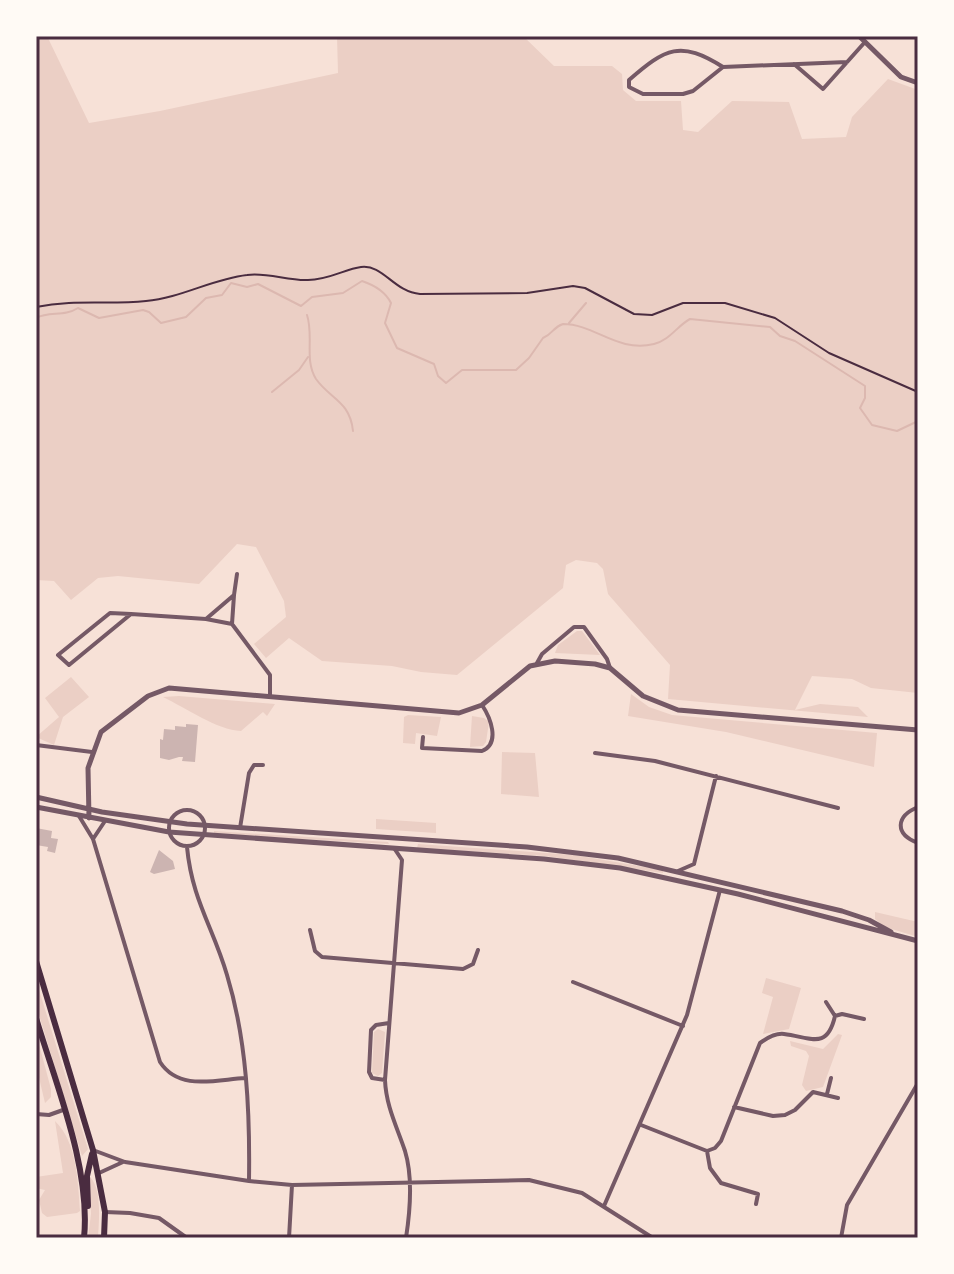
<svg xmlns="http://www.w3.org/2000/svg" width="954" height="1274" viewBox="0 0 954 1274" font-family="'Open Sans',sans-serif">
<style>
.green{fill:#ebcfc5}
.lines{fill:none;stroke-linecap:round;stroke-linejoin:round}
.stream{stroke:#dcb8b0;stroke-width:2}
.building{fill:#ccb4b1}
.path{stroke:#4a2c40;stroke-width:2}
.minor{stroke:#755966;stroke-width:4}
.tertiary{stroke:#755966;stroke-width:5}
.secondary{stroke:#4a2c40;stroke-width:6}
.neatline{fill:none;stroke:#4a2c40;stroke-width:3}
</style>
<rect width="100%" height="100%" fill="#f7e1d7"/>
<path class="green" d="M36,36h11l42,87 71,-12 178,-38 -1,-37h186l31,30h58l10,8 1,16 13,11h45l2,29 15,2 34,-31 57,1 13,37 44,-2 6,-20 36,-38 30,11v603l-47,-5 -19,-9 -40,-3 -17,34 25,-6 38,3 10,10 -200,-18 2,-34 -62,-71 -5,-25 -6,-6 -21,-3 -10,5 -3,23 -106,87 -36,-3 -29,-6 -70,-5 -33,-23 -23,20 -12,-14 32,-27 -2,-16 -28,-54 -19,-3 -38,40 -81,-8 -20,2 -27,22 -17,-19 -18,-1z
M577,631h5l18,24 -45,-2 3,-8z
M71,677l18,20 -26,20 -9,28 -18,-8 23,-20 -14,-19z
M631,694l18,13 23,8 205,18 -3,34 -148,-35 -98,-16z
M179,696l96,8 -8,12 -4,-4 -22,19c-24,-1 -55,-23 -78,-34z
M408,715l33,2 -4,19 -21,-3 -1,11 -12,-1 1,-26z
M472,716l12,2 5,4 -3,20 -3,4 -13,1z
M502,752l33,1 4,44 -38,-3z
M376,819l60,4v10l-60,-4z
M214,831l174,11 1,2 -175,-10z
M418,844l156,11 89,15v3l-118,-17 -128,-8z
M875,912l43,10v15l-33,-10 -10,-8z
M766,978l35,10 -12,41 -26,5 10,-37 -11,-4z
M36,980l52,169 -6,7 -46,-151z
M378,1029l7,3 -3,41 -4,3 -6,-3 2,-41z
M36,1033l15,56v8l-6,6 -9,-38z
M838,1034l4,1 -19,52 -17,4 -4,-6 7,-29 -3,-5 -15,-5 -1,-5 33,8z
M55,1121c22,21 23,61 25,90l-3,2 -30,4 -5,-4 -3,-13 6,-10 -9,-2v-11l27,-4z
M90,1177c12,12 9,43 8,61h-10l3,-24z"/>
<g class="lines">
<path class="stream" d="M307,315c7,21 -3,45 9,64 14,20 34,22 37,52
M36,318c14,-7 28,-1 42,-10l21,10 44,-8 6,2 12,11 25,-6 20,-19 16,-3 9,-12 16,4 11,-3 43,22 11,-9 31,-4 19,-12c12,4 23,10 29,22l-6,20 12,25 37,16 4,12 8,7 16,-13h54l13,-12 14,-20c10,-4 10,-11 20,-14 32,0 54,29 91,20 16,-4 23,-18 36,-25l80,8 10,9 15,5 70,45v12l-5,10 12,17 25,6 21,-10
M569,323l17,-20
M272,392l27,-22 9,-13"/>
</g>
<path class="building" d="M186,724l12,1 -3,37 -13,-1 1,-4h-4l-10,3 -9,-2v-19l3,1 1,-11 11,1v-4l11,1z
M36,828l16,3 -1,7 7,1 -3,14 -8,-2 1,-4 -12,-2z
M159,850l14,11 2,8 -21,5 -4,-2z"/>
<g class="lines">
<path class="path" d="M36,307c39,-8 72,-2 110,-6 35,-3 66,-22 101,-26 20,-3 41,6 61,5 21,0 37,-11 53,-13 22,-3 33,25 59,27l107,-1 46,-7 12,2 49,26 18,1 31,-12h42l50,15 54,35 89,39"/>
<path class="minor" d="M794,64l29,25 42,-47
M723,67c-43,-27 -57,-19 -94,13v7l14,7h40l10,-3 30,-24 124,-5
M234,595l3,-21
M131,614l-21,-1 -52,42 11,10 62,-51 75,5 26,5 38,51v22
M206,619l28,-24 -2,29
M537,663l5,-9 32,-27h10l23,32 3,9
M423,737l-1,11 60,3c19,-8 8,-34 0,-46
M36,745l56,7
M595,753l60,8 183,47
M918,807c-22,9 -24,27 0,36
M169 828a18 18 0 1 1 36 0a18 18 0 1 1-36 0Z
M79,816l14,23 67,223c19,29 54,18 85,16
M240,828l9,-55 5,-8h9
M93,839l12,-18
M187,847c5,53 26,80 40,128 20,66 23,138 22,206
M394,848l8,12 -17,220c1,26 12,47 20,71 8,26 5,61 1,87
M694,864l22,-88
M678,871l16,-7
M310,930l5,21 7,6 141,12 10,-5 5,-14
M573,982l110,44
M835,1016l7,-2 22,5
M385,1080l-13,-2 -3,-6 2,-42 5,-5 13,-2
M827,1094l4,-16
M734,1107l39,9 12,-1 10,-5 18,-18 25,6
M36,1114l13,1 14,-5
M641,1125l66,26 8,-3 6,-7 39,-98c7,-5 16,-10 24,-9 26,3 43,17 51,-18l-9,-14
M93,1150l32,12 124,19 43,4 237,-5 53,13 71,45
M707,1151l3,17 11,15 37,11 -2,10
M99,1173l24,-11
M604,1206l83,-191 33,-125
M105,1212l25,1 29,5 28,20
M289,1238l3,-53
M841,1238l6,-33 71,-122"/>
<path class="tertiary" d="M859,36l42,41 17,6
M36,797l66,15 85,12 340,23 91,11 224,53 27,9 22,12
M36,807l133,25 375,27 76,9 118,26 180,47
M89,818l-1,-50 13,-36 47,-36 21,-8 290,25 23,-8 48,-39 25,-5 40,3 15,4 33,28 35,14 240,20"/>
<path class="secondary" d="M36,961l57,189 12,62 -1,26
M36,1018c20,67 55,150 48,220
M88,1206l-1,-30 5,-22"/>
</g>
<rect width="954" height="1274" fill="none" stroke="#fffaf5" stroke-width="76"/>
<rect x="38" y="38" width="878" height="1198" class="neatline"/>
</svg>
